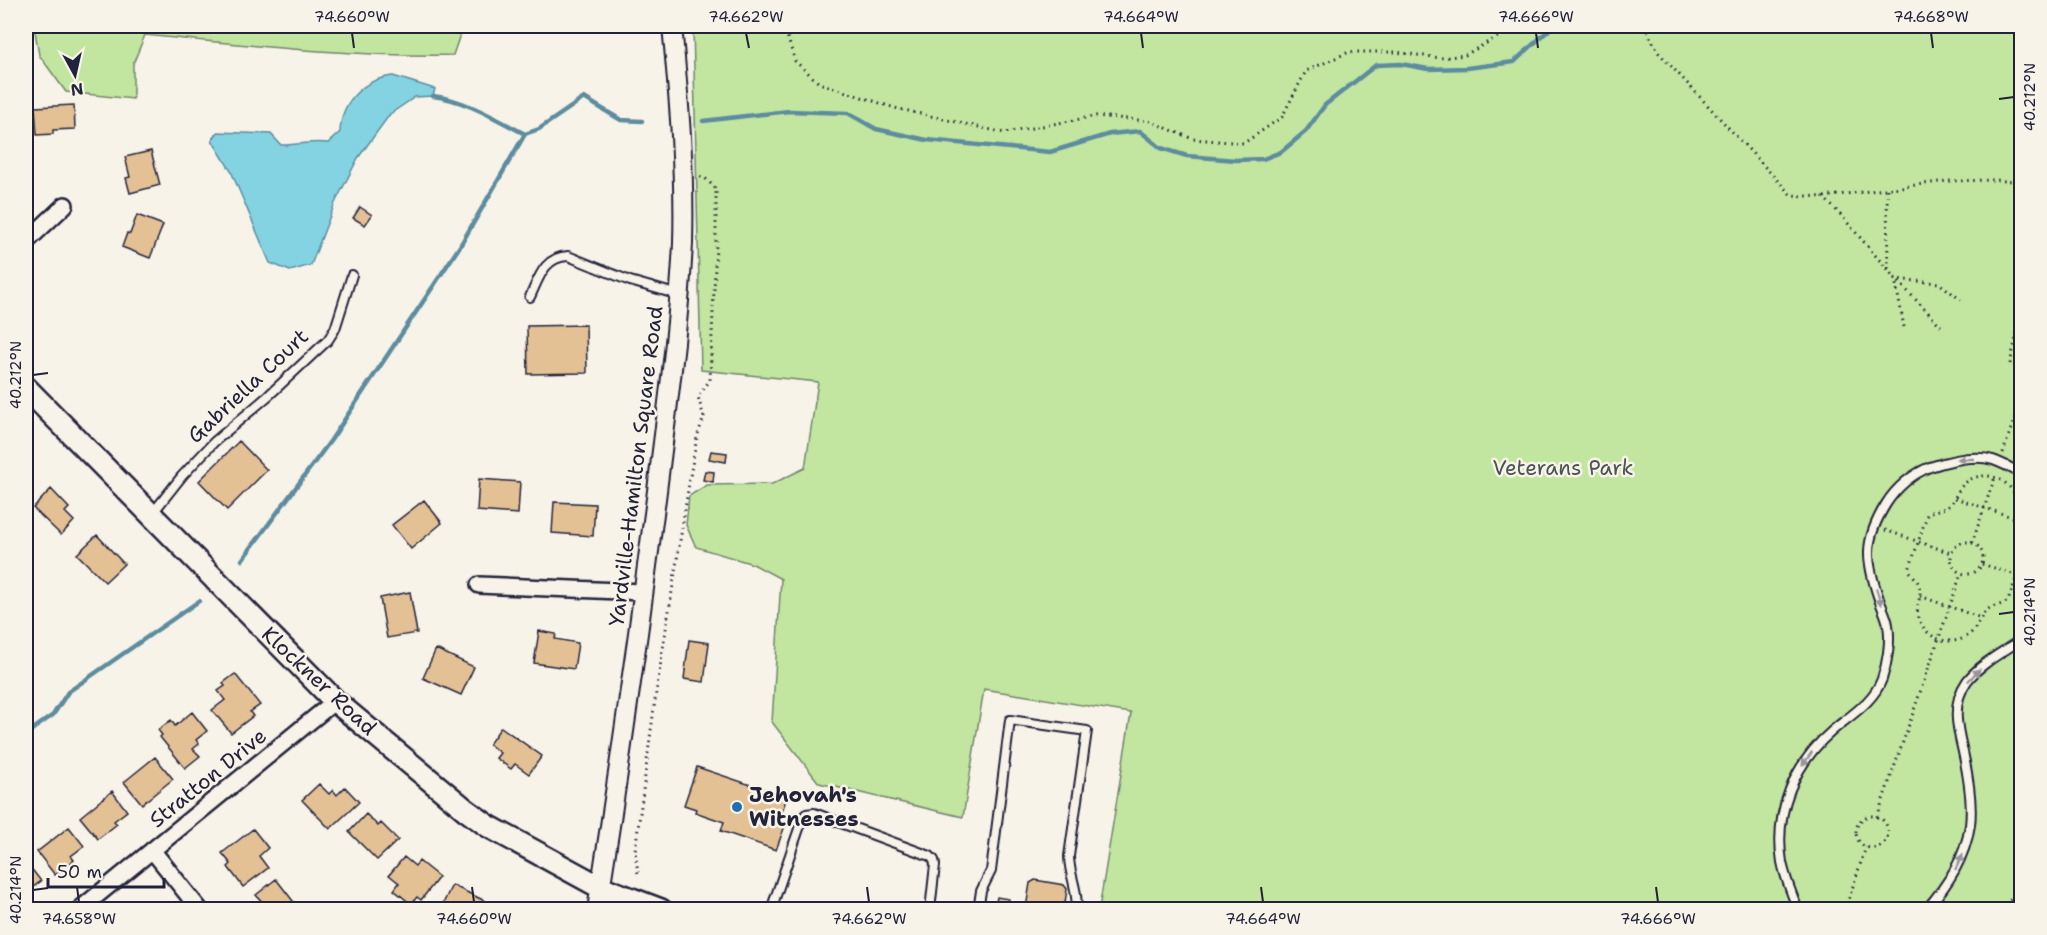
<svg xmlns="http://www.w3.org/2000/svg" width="2047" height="935" viewBox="0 0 2047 935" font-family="'Shantell Sans',sans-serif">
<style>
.green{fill:#c2e59f;stroke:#72846d;stroke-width:1.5}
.water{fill:#84d3e2;stroke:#5d8c9f;stroke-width:1.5}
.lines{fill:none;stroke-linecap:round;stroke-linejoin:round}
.stream{stroke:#5d8c9f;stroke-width:4.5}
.building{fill:#e3c195;stroke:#22223b;stroke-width:1.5}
.service-casing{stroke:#22223b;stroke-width:12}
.minor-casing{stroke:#22223b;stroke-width:20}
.tertiary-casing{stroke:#22223b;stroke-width:22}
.secondary-casing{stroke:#22223b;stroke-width:26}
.path{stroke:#22223b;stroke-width:3;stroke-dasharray:1.5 4.5;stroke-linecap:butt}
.service{stroke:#f7f3e8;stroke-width:8}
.minor{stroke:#f7f3e8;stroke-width:15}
.tertiary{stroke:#f7f3e8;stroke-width:18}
.secondary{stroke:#f7f3e8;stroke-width:21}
.oneway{fill:#97959a}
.ticks{fill:none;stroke:#22223b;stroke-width:2}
.poi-dot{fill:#1f6fb2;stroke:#f7f3e8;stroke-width:2}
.labels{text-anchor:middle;stroke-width:5;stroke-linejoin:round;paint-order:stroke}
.street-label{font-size:21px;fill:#22223b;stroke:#f7f3e8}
.park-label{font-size:21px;fill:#4a5354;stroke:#f7f3e8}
.poi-label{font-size:21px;font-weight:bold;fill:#22223b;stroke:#f7f3e8;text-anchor:start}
.neatline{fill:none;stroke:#22223b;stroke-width:2}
.ticks-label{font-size:15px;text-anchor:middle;fill:#22223b}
</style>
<rect width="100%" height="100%" fill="#f7f3e8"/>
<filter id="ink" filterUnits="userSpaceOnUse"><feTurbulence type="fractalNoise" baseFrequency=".0167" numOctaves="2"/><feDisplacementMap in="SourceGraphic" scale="12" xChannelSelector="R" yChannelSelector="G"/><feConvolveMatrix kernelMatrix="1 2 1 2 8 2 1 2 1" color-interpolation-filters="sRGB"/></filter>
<g filter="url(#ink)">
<path class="green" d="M34,26h429l-10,29c-103,2 -205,-10 -308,-20l-12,29v35l-67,-7 -27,-37z
M693,26h1328v883h-922l32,-196 -147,-24 -21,128 -144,-34 -47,-61 9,-143 -28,-15 -57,-17 -10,-22 3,-29 18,-11 65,-1 33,-16 13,-86 -117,-12z"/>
<path class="water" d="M393,76l42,13 -2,7 -18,1 -25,17 -32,44 -23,45 -24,62 -21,6 -20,-8 -39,-92 -19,-31 6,-8 53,2 10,11c16,0 31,-4 47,-2l12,-11c1,-31 24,-53 53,-56z"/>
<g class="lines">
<path class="stream" d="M433,96c33,4 63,23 92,38l14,-5 45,-31 37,22 21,1
M703,121l86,-10 59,2 28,16 51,11 123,12 60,-18 30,-3 21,17 26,8 49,4 27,-1 18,-7 25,-21 19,-26 51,-40 25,-1 27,5 39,-1 47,-6 39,-36
M242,560l89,-120 129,-194 65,-112
M26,734l27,-19 15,-23 131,-91"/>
</g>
<path class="building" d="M74,105l1,24 -22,1v4l-16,1 -2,-28z
M151,151l9,34 -30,8 -4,-15 4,-1 -5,-20z
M360,207l12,8 -7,10 -12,-7z
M137,215l26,10 -13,33 -28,-11 5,-14 3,1z
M586,325l1,48 -59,1 -1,-48z
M239,441l28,29 -40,40 -28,-29z
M711,451l16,2 -1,9 -17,-3z
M705,471l9,1 -1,10 -10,-2z
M479,479l41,3 -2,32 -41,-3z
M51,489l18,19 -4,4 9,9 -13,14 -28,-27z
M424,500l18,23 -31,26 -19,-24z
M554,502l41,2 -2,32 -41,-3z
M97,535l27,29 -19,18 -28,-28z
M410,592l7,41 -30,5 -7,-40z
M539,631l17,3 -1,5 23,4 -4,26 -40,-6z
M689,640l20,3 -5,39 -20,-3z
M436,649l38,18 -13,28 -38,-17z
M235,674l25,31 -10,7 3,4 -22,17 -19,-23 13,-10 -7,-9 7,-5 -2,-3z
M192,712l15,19 -11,9 3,4 -6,5 7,7 -15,12 -25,-31 2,-2 -4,-5 13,-10 4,6z
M501,727l41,29 -13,18 -14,-10 -4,5 -15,-11 4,-5 -11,-9z
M155,757l18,22 -31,25 -18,-22z
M697,767l90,30 -8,23 7,3 -10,27 -55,-19 3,-9 -29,-10 1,-3 -12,-4z
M319,784l10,10 4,-4 4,5 8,-8 14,15 -29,27 -28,-29z
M112,791l15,20 -13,10 3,3 -19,15 -18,-22z
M366,814l12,12 3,-3 17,17 -21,20 -28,-28z
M69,827l15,19 -13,10 3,4 -19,15 -18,-23z
M253,829l15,19 -9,8 9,12 -25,19 -15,-20 3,-3 -9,-11z
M404,857l11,9 4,-5 20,16 -18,23 -4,-3 -6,7 -17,-14 5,-7 -10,-8z
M26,862l15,19 -13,10 2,3 -4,4z
M276,879l24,31h-36l3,-3 -11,-12z
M1035,880l29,5 3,4 -3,21h-75l1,-8h6l1,-5 12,2 -1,6 18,3 4,-25z
M452,885l35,17 -3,8h-44z"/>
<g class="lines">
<defs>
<path id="service" d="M530,297c9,-19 14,-40 38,-41l62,25 49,14
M152,514l30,-38 32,-34 54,-46 60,-56 7,-11 17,-54
M771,910l31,-90 4,-6 8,-1 116,43 4,4 1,5 -5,45
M978,910l3,-19 10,-20 19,-151 77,11 -18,125c0,19 10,35 7,54
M1798,910c-6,-16 -13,-32 -16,-48 -8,-50 12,-98 50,-131 17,-15 41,-28 50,-52 5,-15 9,-37 6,-54 -1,-8 -6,-17 -9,-26 -13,-38 -16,-58 7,-95 10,-16 26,-30 44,-37 18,-6 44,-13 63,-7 9,3 20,9 29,14
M1926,910c22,-26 39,-51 44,-85 3,-23 -2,-50 -7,-73 -6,-25 -12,-48 4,-71 14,-18 36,-29 55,-42"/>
<path id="minor" d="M26,242l39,-37
M479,585l164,7
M152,850l48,60
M79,910l256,-209"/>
<path id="tertiary" d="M597,910c22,-139 42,-279 60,-419 10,-82 22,-165 26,-248 2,-73 -4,-145 -11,-217"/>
<path id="secondary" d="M26,388l309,313 131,109 22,16 112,61 61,23"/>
</defs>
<use href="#service" class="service-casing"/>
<use href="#minor" class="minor-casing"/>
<use href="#tertiary" class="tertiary-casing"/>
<use href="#secondary" class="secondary-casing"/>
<path class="path" d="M784,26l11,35 24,22 76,25 110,25 91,-17 53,5 44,18 51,4 38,-26 24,-46 43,-19h46l45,6 25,-3 36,-20 11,-9
M1644,26l15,27 132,142 32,2 124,-16 50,-1 25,3
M1887,189l1,80
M1823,197l17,17 53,62 48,50
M1904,327l-9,-48 44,4 22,17
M2010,364l12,-53
M2003,453l19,-57
M1955,498l60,20
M1885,530l66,23
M2022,539c-11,-13 -2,-25 -6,-40 -6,-22 -35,-31 -52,-15 -7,6 -9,17 -16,22 -7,5 -15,3 -21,9l-18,55c3,5 8,9 10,15 4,11 -4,21 -1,32 7,23 36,32 53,16 7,-7 9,-16 16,-23 6,-5 14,-4 21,-9l14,-39
M1951 558a16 16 0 1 1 32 0a16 16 0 1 1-32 0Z
M1972,543l23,-66
M1982,564l40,13
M1920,596l61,22
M1856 832a16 16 0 1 1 32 0a16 16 0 1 1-32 0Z
M1877,817l84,-243
M638,873l-3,-22 21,-158 35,-222 6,-34 7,-20 -6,-20 12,-17 6,-135v-56l-11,-11 -8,-2
M1824,910h18
M1845,910l21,-63
M2003,910l2,-6 17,-13"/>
<use href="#service" class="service"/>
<use href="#minor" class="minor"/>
<use href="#tertiary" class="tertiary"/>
<use href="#secondary" class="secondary"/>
</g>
<defs><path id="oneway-solid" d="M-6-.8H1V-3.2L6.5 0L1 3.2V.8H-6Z" transform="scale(1.5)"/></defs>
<g class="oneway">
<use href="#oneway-solid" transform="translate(1966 459) rotate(-180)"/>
<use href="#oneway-solid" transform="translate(1879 597) rotate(71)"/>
<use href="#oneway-solid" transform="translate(1974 675) rotate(-46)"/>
<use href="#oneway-solid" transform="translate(1807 759) rotate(125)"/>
<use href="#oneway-solid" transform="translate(1959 862) rotate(-64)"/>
</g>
</g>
<path class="ticks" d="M352,33l2,15M746,33l3,15M1141,33l2,15M1536,33l2,15M1931,33l2,15M1999,99l15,-2M33,375l15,-2M1999,614l15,-2M77,887l2,15M472,887l2,15M867,887l2,15M1261,887l2,15M1656,887l2,15M33,890l15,-2"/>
<circle class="poi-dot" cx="737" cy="807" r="6"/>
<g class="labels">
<g class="street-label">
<text transform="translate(248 386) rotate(-43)" y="7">Gabriella Court</text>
<text transform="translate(636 466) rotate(-83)" y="7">Yardville-Hamilton Square Road</text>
<text transform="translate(319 681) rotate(43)" y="7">Klockner Road</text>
<text transform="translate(208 778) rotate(-39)" y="7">Stratton Drive</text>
</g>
<g class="park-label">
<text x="1563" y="475">Veterans Park</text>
</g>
<g class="poi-label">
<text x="749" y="802">Jehovah's<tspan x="749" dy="24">Witnesses</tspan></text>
</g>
</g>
<rect width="2047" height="935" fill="none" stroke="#f7f3e8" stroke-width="66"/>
<g transform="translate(75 75) rotate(172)" stroke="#f7f3e8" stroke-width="4.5" paint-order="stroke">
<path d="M0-4.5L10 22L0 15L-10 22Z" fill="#22223b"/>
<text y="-9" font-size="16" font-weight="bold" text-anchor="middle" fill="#22223b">N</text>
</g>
<path d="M48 878v9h116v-9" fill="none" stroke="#22223b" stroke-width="3"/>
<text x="57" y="878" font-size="18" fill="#22223b" stroke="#f7f3e8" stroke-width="4.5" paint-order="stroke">50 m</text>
<rect x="33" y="33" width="1981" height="869" class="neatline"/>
<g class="ticks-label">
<text x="352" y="22">74.660°W</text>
<text x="746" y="22">74.662°W</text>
<text x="1141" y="22">74.664°W</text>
<text x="1536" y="22">74.666°W</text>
<text x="1931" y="22">74.668°W</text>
<text transform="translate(2030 97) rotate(-90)" y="5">40.212°N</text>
<text transform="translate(16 375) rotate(-90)" y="5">40.212°N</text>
<text transform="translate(2030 612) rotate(-90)" y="5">40.214°N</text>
<text transform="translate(16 890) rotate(-90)" y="5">40.214°N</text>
<text x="79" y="924">74.658°W</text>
<text x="474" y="924">74.660°W</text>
<text x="869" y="924">74.662°W</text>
<text x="1263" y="924">74.664°W</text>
<text x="1658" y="924">74.666°W</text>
</g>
</svg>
